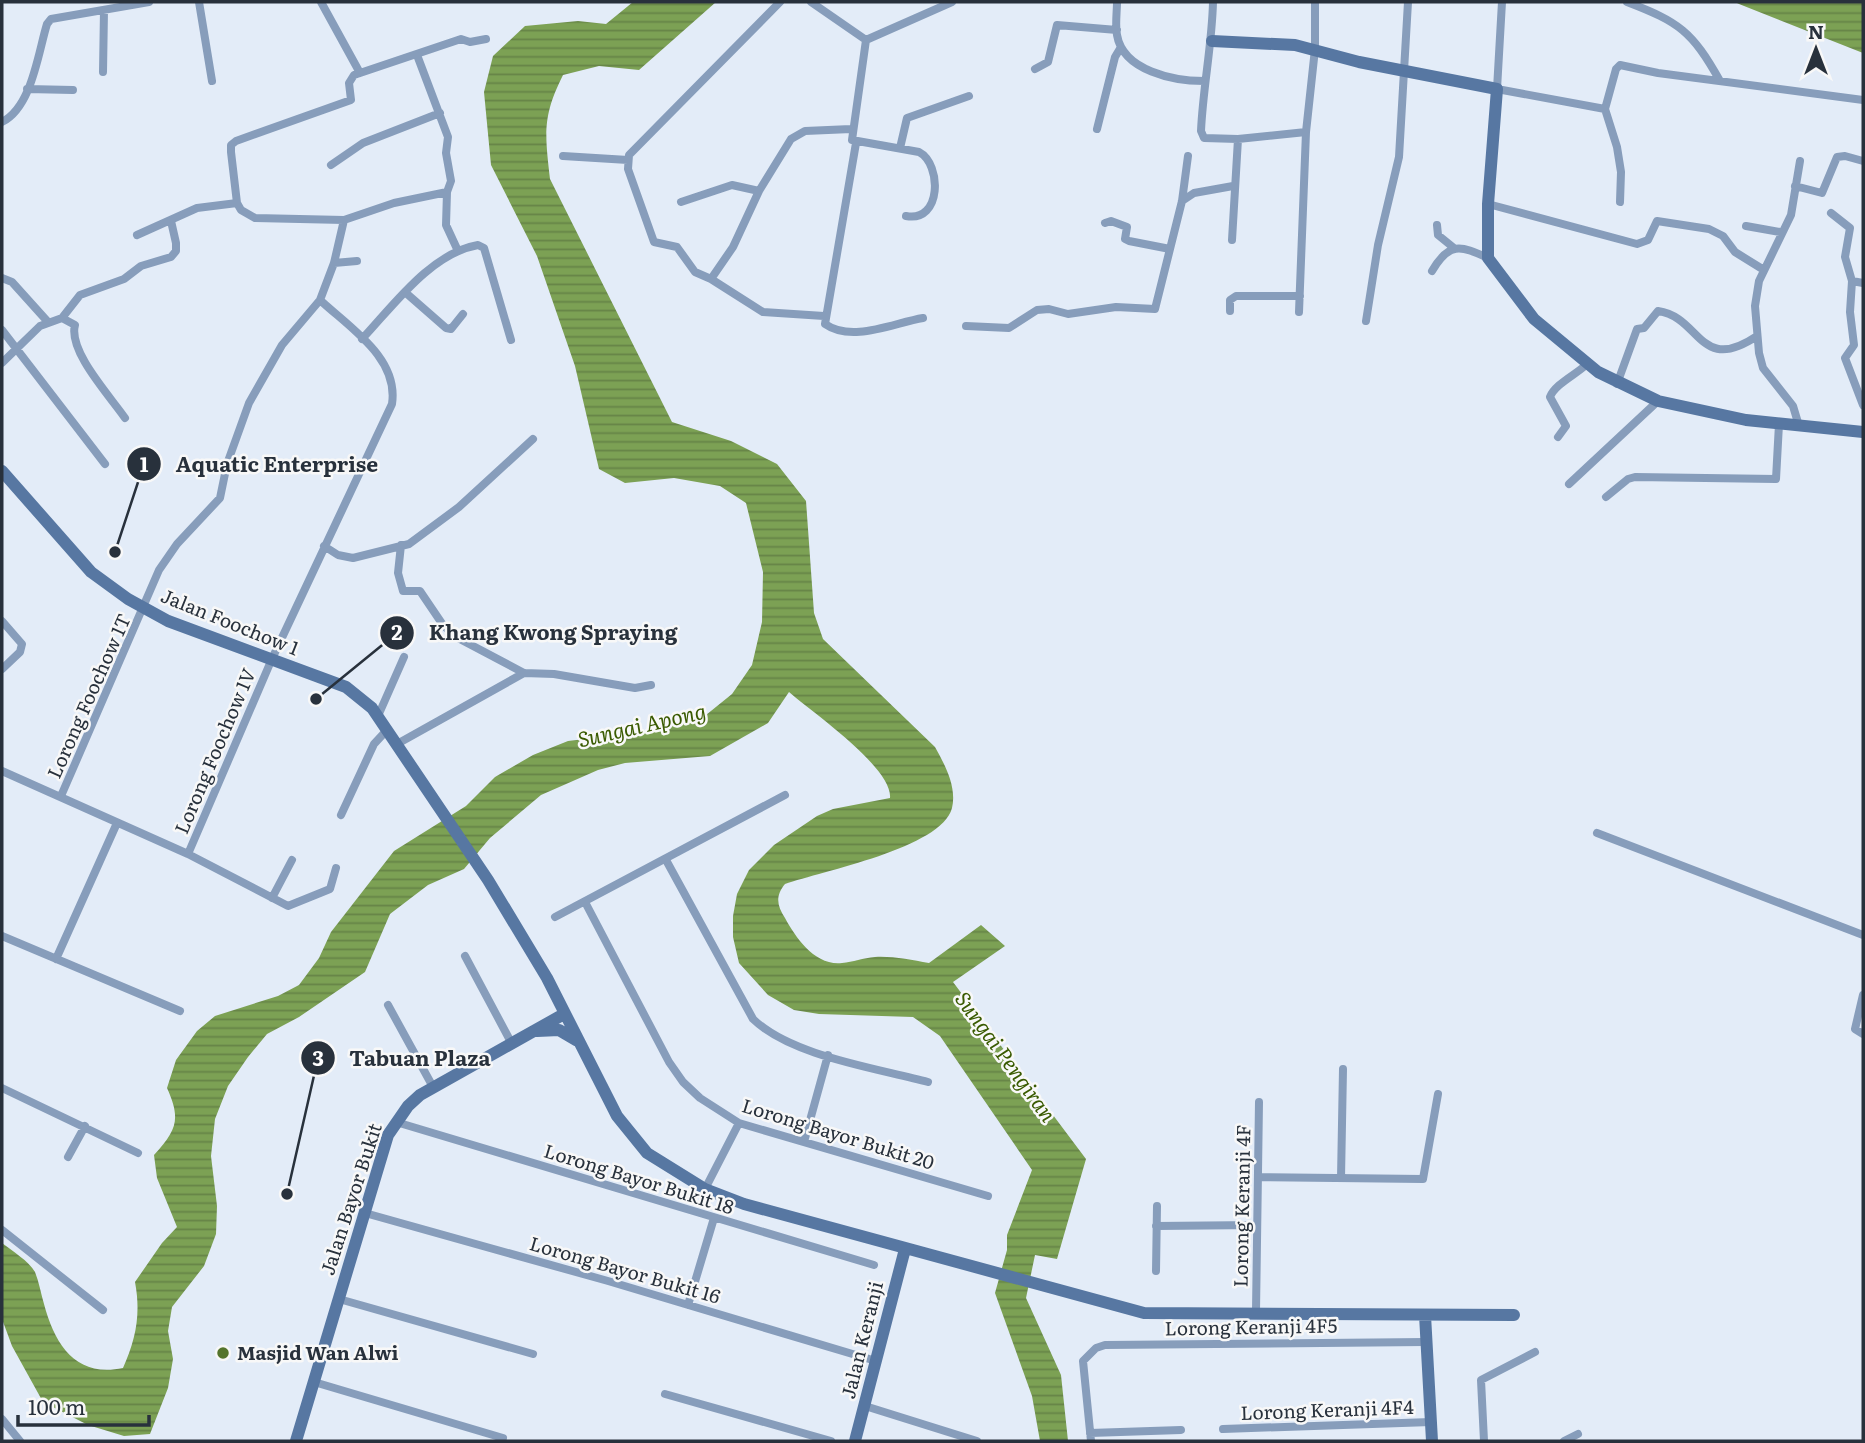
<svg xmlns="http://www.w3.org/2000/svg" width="1865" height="1443" viewBox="0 0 1865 1443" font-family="Literata,serif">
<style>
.water{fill:url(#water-rules)}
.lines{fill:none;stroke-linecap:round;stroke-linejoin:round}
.street{stroke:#879dbb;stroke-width:8}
.secondary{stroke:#5777a2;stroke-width:12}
.poi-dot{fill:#54742c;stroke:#f8f8f8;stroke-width:2.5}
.labels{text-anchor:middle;stroke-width:5;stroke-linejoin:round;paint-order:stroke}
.street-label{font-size:19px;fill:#28313c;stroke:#f8f8f8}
.poi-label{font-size:19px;font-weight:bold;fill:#28313c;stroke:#f8f8f8;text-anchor:start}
.water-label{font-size:21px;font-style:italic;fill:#3a5b02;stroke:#f8f8f8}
.leader{fill:none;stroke:#28313c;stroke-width:2.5}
.callout-dot{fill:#28313c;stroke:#f8f8f8;stroke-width:2.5}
.mark-label{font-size:21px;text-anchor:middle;font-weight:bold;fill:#fff}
.callout-label{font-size:21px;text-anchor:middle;font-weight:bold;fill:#28313c;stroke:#f8f8f8;stroke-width:5;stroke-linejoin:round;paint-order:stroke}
</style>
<defs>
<pattern id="water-rules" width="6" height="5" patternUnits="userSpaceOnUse" patternTransform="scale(1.75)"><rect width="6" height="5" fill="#7ca154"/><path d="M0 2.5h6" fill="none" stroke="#668447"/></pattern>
</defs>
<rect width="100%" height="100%" fill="#e3ecf8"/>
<path class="water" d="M633,2h83l-77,68 -40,-4 -36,9c-21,42 -18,59 -13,104l122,243 59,19 46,23 29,37 8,112 9,26 112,108c10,18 22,40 17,61 -10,40 -130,63 -167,76 -10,12 -8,22 0,34 11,20 30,48 57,45 11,-1 21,-5 33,-6 18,-1 36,3 54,6l52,-38 24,21 -52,36 133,177 -29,100 -22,-4 -9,43 35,77 7,66h-28l-8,-45 -37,-103 12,-43v-15l25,-65 -92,-134 -27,-19 -94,-3 -25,-4 -26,-15 -29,-32 -6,-26v-21l4,-22 12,-24 25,-25 43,-29 16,-7 57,-11c3,-30 -78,-86 -101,-106l-21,31 -58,33 -85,7 -27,7 -57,25 -51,43 -26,31 -36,16 -38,29 -25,58 -66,45 -32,17 -19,23 -20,29 -13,33 -4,37 6,50 -1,28 -12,32 -32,41 -4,24 5,28 -5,29 -18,46 -26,2 -36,-11 -45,-23 -31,-56 -10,-27v-76c10,8 27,18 33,29 4,10 6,22 9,32 11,41 32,74 79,64 13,-29 18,-54 12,-86l27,-39 15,-16 -20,-49 -3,-23c23,-25 27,-36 13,-67l9,-28 21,-29 18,-15 63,-20 21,-11 20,-27 12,-26 63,-81 72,-45 29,-29 38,-22 35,-14 78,-9 60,-17 26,-21 20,-29 10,-43 1,-50 -17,-69 -26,-17 -46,-8 -49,5 -26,-14 -24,-103 -38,-110 -46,-91 -7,-73 9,-36 32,-30 53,-5 28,3z
M1735,2h128v51l-124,-49z"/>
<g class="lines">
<path class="street" d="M199,2l13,79
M321,2l39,71
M780,2l-151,153 -1,14 26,73 23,5 18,25 16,7 52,33 61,4
M811,2l55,38
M1117,2c0,10 -2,23 0,33 6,36 57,46 87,46
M1213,2c-1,43 -10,85 -12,129l3,7 34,1 68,-7
M1502,2l-5,87 108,20
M1627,2c52,20 65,29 93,79
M866,40l-14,100 67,12c23,12 23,71 -13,64
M866,40l86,-38
M417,55l31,82 -2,16 5,28 -4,11 -1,33 12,26
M1035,69l13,-7 9,-37 60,5
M103,72l1,-62
M27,89l46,1
M2,122c30,-15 36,-69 45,-98l4,-5 98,-17
M1097,129l18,-72 6,-10
M856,143l-31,181c27,19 68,-1 98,-6
M900,148l7,-30 62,-22
M563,156l65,4
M331,165l32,-22 77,-30
M1795,186l27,7 15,-36 8,-1 18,5
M1182,201l12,-8 39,-7
M681,202l51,-17 27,6
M1620,202l1,-30 -4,-25 -12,-38 11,-40 4,-4 38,8 205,27
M237,203l-6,-51v-7l5,-4 115,-41 -2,-17 5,-8 107,-36 9,3 16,-3
M1488,204l149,40 11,-4 9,-19 52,8 14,7 12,16 29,18
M1831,213l19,15 -5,29 7,24
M1105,223l6,-2 16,6 -2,12 4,2 41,8
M1437,225l1,10 16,13
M1746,226l34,6
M137,235l60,-27 40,-5 4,7 14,8 89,2
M1232,240l6,-101
M334,263l23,-2
M1432,271c17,-29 28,-26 56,-13
M2,278l10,4 36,40
M711,279l22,-32 26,-56 32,-52 14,-8 46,-2
M1863,283l-11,-2 -2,31 4,33 -9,13 18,47
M406,293l40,35 5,1 12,-15
M1230,311v-11l6,-4h64
M1299,312l7,-180 9,-83v-47
M62,318l13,7c-7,26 34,70 50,93
M1366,321l12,-76 21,-88 9,-155
M966,326l43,2 28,-18 12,-1 19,5 48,-7 39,2 27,-108 6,-45
M2,330l103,134
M362,339c31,-33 69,-86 116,-94l6,3 27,92
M2,363l38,-37 22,-8 18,-23 44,-16 17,-13 30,-9 5,-6v-8l-5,-22
M1617,384l20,-55 7,-1 14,-17c43,6 41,64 99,25
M1799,426l-6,-20 -30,-38 -4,-15 -4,-47 4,-25 32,-66 9,-54
M1558,437l8,-11 -16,-29c5,-13 27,-23 37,-33
M1569,484l89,-83
M1606,497l22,-18 7,-2 141,2 3,-55
M401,545l-3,28 5,18h17l23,34 13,12 68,36 30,1 81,14 16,-3
M324,546l14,9 15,3 56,-14 50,-37 74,-68
M2,621l20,23 -2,8 -18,17
M378,716l26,-59
M397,744l127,-71
M2,771l186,83 100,52 42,-17 6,-21
M61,796l98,-226 18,-26 43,-46 7,-34 22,-61 33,-58 38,-45 14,-37 10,-43 50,-17 53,-11
M341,815l33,-71 13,-14
M1597,833l266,102
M188,854l83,-193 121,-257c7,-46 -42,-76 -72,-104
M666,860l87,159c38,37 123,49 175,63
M272,898l20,-38
M585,902l84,160 14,20 17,16 39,25 249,73
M555,917l230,-122
M2,936l178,75
M465,956l47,88
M56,959l61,-136
M1863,995l-8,34 8,5
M388,1005l45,82
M2,1088l136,65
M396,1122l478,143
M804,1142l24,-87
M68,1157l17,-31
M1258,1177l165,2 15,-85
M1341,1178l2,-109
M705,1189l34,-66
M365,1213l243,68 268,80
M1156,1226l101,-1
M2,1230l101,80
M1156,1271l1,-65
M339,1299l194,55
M688,1305l26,-87
M1256,1311l3,-209
M314,1382l189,56
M665,1394l166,47
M865,1406l112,35
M2,1419l18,22
M1223,1429l208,-7
M1090,1433l91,-3
M1091,1441l-8,-80 13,-13 9,-3 320,-3
M1484,1441l-3,-61 54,-28
M1564,1441l14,-7"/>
<path class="secondary" d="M1212,41l83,4 64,17 138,27 -9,115v54l46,61 64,53 60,29 88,19 117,12
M2,471l89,101 37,27 40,22 178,66 26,21 116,172 59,98 70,138 30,37 58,36 39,15 400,109 370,2
M537,1031l22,-1 17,10
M1425,1315l7,126
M296,1441l92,-306 20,-29 12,-11 144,-81
M855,1441l50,-192"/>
</g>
<circle class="poi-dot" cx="223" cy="1353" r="7"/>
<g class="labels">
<g class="street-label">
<text transform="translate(230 622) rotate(22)" y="7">Jalan Foochow 1</text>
<text transform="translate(89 696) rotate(-66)" y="7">Lorong Foochow 1T</text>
<text transform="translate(215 751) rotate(-67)" y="7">Lorong Foochow 1V</text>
<text transform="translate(838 1134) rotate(17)" y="7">Lorong Bayor Bukit 20</text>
<text transform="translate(639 1179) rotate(17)" y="7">Lorong Bayor Bukit 18</text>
<text transform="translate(351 1199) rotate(-72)" y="7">Jalan Bayor Bukit</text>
<text transform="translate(1242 1206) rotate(-89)" y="7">Lorong Keranji 4F</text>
<text transform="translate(625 1270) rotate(16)" y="7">Lorong Bayor Bukit 16</text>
<text transform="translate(1251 1327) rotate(-1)" y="7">Lorong Keranji 4F5</text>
<text transform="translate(862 1340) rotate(-76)" y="7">Jalan Keranji</text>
<text transform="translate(1327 1410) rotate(-2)" y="7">Lorong Keranji 4F4</text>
</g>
<g class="poi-label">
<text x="237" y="1360">Masjid Wan Alwi</text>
</g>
<g class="water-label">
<text transform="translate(642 726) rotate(-13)" y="7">Sungai Apong</text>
<text transform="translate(1005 1057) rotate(54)" y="7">Sungai Pengiran</text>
</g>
</g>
<path class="leader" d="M115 552L144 464M316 699L397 633M287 1194L318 1058"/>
<g class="callout-dot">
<circle cx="115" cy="552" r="7"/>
<circle cx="316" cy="699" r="7"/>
<circle cx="287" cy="1194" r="7"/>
<circle cx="144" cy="464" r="18"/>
<circle cx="397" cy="633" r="18"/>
<circle cx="318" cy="1058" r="18"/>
</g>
<g class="mark-label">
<text x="144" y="472">1</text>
<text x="397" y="640">2</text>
<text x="318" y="1066">3</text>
</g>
<g class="callout-label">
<text x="277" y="472">Aquatic Enterprise</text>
<text x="553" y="640">Khang Kwong Spraying</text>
<text x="420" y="1066">Tabuan Plaza</text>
</g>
<rect width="1865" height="1443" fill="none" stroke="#28313c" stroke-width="7"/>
<g transform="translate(1816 49)" stroke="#f8f8f8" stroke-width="5" paint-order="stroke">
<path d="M0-5L12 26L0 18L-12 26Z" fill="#28313c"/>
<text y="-10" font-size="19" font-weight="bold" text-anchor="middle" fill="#28313c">N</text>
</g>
<path d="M18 1415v10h131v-10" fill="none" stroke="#28313c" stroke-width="3.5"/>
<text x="28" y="1415" font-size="21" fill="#28313c" stroke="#f8f8f8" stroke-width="5" paint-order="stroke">100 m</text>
</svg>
